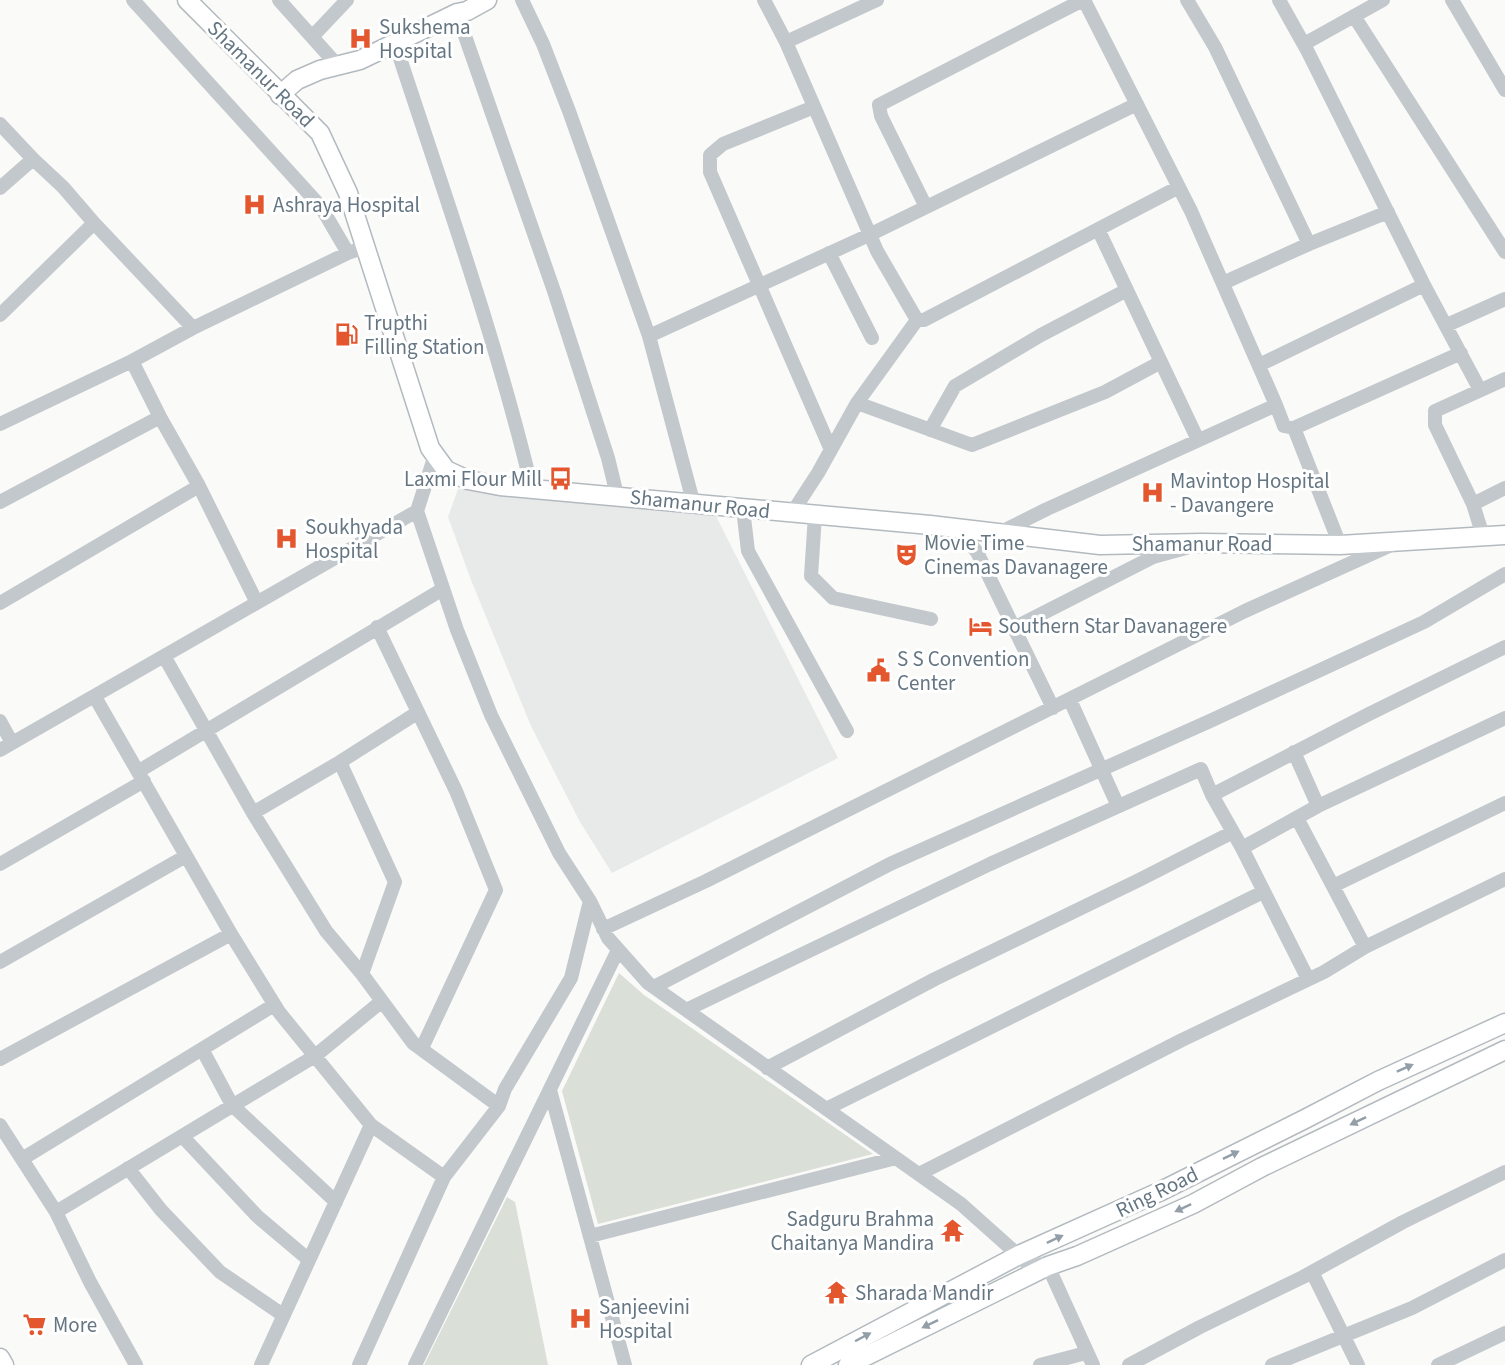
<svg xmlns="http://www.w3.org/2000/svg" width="1505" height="1365" viewBox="0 0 1505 1365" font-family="'Source Sans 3',sans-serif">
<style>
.built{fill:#e8e9e9}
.green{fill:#dadfd7}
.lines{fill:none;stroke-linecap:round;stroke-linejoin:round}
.secondary-casing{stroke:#b3babf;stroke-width:21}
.street{stroke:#c3c8cc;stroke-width:14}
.secondary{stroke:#fff;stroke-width:18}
.oneway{fill:#939fa8}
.labels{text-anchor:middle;stroke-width:6;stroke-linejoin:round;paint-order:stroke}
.poi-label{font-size:21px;fill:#657683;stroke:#fff;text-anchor:start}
.street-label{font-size:21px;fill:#657683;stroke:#fff}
</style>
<rect width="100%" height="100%" fill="#fafaf8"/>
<path class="built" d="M458,489l258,27 122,242 -226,115 -32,-51 -49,-96 -60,-146 -23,-63z"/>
<path class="green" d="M619,973l25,22 229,159 -275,70 -36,-133z
M507,1197l8,5 33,163h-124z"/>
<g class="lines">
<defs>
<path id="secondary" d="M187,0l133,133 28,60 82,255 16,22 22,10 32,6 430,39 170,20 102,-2 138,2 165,-10
M280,95l17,-15 23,-10 40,-10 97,-47 10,-2 20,-11
M0,1358l4,7
M811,1365l208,-110 140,-63 146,-73 73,-38 127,-58
M848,1365l200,-99 29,-10 116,-52 69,-37 243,-117"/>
</defs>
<use href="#secondary" class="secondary-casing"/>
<path class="street" d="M133,0l188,207 27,46
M279,0l59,66
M522,0l21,44 26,67 80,225 45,169
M764,0l22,42 91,209 40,69 -60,83 -39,70 -26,40
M1187,0l28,47 94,197 -86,39
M1279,0l28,50 117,235
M1452,0l53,90
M457,13l97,278 54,167 9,37
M1354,16l151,236
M312,37l35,-37
M786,42l91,-42
M395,43c48,147 101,295 137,446
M1304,44l79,-44
M814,107l-91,37 -13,11v17l121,278
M0,124l33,35
M0,188l33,-29 30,28 31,36 99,105
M926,207l-45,-91 -2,-11 204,-105
M1309,244l79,-32
M829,253l43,85
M0,315l94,-92
M917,320h7l255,-133
M1447,325l58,-26
M649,336l220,-101 268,-131
M132,361l28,56 39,69 57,115
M1161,362l37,78
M1259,365l165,-80 56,105
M857,403l115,42 133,-53 56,-30 -63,-133
M1276,405l8,21 10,2 167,-75
M0,424l132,-63 61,-33 155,-75 17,-6
M1294,428l46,117
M930,430l25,-44 86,-51 86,-45
M435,455l-18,56 40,119 34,85 68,138 31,48 18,37 40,45 313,221 65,58 22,4 45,99
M0,502l160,-85
M1473,504l32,-16
M743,509l5,42 99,180
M815,515l-4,61 22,22 98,21
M957,528l20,24 76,156
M999,533l48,-24 229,-104 -85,-194 -107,-211
M1483,536l-10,-32 -38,-79v-14l70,-32
M0,603l199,-117
M377,627l79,164 40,99 -74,158
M1014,628l139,-71 33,-9
M164,656l89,157 73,118 36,43 51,69 86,63
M95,697l136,237 48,78 92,113 73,52
M1070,700l48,106
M0,721l12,22
M0,750l417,-239
M1294,752l24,54
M340,762l55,120 -33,92
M139,771l304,-182
M1212,795l157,-81 136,-67
M253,813l87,-51 77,-49
M1297,818l68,129
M1242,848l76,-42 187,-88
M0,864l144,-83
M1333,886l172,-83
M603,929l103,-48 539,-270 146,-66
M0,962l186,-106
M654,987l236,-123 320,-143 214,-99 81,-48
M686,1010l304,-146 211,-95 11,26 30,53 66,131
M202,1049l30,56 104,97
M0,1059l231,-125
M767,1068l168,-89 206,-100 92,-47
M550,1090l75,275
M826,1109l437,-217
M0,1125l56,87 34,70 46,83
M183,1137l74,79 52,44
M22,1159l252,-154
M128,1168l33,42 59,62 63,43
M919,1174l263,-134 142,-68 41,-25 140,-68
M56,1212l259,-156 67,-55
M590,1236l306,-78
M1312,1272l46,93
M261,1365l110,-240
M359,1365l85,-188 55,-71 6,-17 66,-111 19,-77
M415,1365l203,-415
M1040,1365l46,-12
M1129,1365l71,-38 103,-50 100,-55 102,-50
M1272,1365l140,-57 93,-48
M1438,1365l67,-32"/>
<use href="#secondary" class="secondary"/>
</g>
<defs><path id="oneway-solid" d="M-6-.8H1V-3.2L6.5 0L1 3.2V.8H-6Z" transform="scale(1.5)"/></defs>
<g class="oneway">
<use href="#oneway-solid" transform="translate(1405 1068) rotate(-24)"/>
<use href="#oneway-solid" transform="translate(1358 1121) rotate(154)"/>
<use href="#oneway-solid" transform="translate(1231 1155) rotate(-26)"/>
<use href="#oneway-solid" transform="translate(1183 1208) rotate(155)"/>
<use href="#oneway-solid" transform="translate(1055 1239) rotate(-25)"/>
<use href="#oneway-solid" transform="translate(930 1324) rotate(154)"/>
<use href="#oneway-solid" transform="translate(863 1337) rotate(-28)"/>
</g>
<defs>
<symbol id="hospital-bare" viewBox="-9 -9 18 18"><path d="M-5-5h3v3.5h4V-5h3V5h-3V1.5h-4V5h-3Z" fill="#e4572e" stroke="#fff" stroke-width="2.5" paint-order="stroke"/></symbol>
<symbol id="fuel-bare" viewBox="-9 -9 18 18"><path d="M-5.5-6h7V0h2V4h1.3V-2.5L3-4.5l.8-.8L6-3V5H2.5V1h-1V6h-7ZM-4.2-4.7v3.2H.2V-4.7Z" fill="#e4572e" stroke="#fff" stroke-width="2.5" paint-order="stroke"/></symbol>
<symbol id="bus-bare" viewBox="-9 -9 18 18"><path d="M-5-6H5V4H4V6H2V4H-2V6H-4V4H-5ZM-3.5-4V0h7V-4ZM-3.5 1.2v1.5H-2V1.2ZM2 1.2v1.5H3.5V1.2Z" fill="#e4572e" stroke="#fff" stroke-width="2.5" paint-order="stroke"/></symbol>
<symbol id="theatre-bare" viewBox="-9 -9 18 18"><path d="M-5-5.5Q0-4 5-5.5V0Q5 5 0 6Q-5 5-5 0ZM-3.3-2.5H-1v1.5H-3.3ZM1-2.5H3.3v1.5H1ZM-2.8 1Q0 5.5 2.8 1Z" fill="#e4572e" stroke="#fff" stroke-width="2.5" paint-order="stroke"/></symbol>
<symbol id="hotel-bare" viewBox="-9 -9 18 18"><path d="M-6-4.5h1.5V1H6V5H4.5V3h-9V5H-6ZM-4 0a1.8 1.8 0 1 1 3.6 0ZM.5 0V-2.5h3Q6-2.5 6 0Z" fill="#e4572e" stroke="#fff" stroke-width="2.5" paint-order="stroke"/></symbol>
<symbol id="civic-bare" viewBox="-9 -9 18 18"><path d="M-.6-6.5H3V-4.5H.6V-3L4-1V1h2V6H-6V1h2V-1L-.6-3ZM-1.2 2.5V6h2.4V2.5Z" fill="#e4572e" stroke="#fff" stroke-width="2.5" paint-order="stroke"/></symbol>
<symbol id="temple-bare" viewBox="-9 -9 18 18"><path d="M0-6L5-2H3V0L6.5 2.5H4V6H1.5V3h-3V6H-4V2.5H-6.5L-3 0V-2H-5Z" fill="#e4572e" stroke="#fff" stroke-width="2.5" paint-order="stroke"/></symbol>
<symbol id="supermarket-bare" viewBox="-9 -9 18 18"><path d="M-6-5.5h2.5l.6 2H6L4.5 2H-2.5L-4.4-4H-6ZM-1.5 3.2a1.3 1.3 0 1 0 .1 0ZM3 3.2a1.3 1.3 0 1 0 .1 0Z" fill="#e4572e" stroke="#fff" stroke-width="2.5" paint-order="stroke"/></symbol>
</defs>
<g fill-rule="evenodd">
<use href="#hospital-bare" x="344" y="22" width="33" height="33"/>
<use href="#hospital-bare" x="238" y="188" width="33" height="33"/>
<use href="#fuel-bare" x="330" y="318" width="33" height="33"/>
<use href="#bus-bare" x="544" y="462" width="33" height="33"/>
<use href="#hospital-bare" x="1136" y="476" width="33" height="33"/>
<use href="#hospital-bare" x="270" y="522" width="33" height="33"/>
<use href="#theatre-bare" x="890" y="538" width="33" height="33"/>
<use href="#hotel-bare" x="964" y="610" width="33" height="33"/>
<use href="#civic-bare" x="862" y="654" width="33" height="33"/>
<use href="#temple-bare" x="936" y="1214" width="33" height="33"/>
<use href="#temple-bare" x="820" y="1276" width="33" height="33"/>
<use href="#hospital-bare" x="564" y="1302" width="33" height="33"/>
<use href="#supermarket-bare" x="18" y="1308" width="33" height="33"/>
</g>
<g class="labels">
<g class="poi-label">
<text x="379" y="34">Sukshema<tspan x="379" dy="24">Hospital</tspan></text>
<text x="273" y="212">Ashraya Hospital</text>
<text x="364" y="330">Trupthi<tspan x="364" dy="24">Filling Station</tspan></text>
<text x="542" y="486" text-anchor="end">Laxmi Flour Mill</text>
<text x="1170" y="488">Mavintop Hospital<tspan x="1170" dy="24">- Davangere</tspan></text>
<text x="305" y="534">Soukhyada<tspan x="305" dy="24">Hospital</tspan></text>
<text x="924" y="550">Movie Time<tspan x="924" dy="24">Cinemas Davanagere</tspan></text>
<text x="998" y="633">Southern Star Davanagere</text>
<text x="897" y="666">S S Convention<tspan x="897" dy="24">Center</tspan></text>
<text x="934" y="1226" text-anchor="end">Sadguru Brahma<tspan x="934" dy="24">Chaitanya Mandira</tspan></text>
<text x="855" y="1300">Sharada Mandir</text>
<text x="599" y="1314">Sanjeevini<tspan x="599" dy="24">Hospital</tspan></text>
<text x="53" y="1332">More</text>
</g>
<g class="street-label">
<text transform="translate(261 74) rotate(45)" y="7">Shamanur Road</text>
<text transform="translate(700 504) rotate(6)" y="7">Shamanur Road</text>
<text x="1202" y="551">Shamanur Road</text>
<text transform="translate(1157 1192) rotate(-26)" y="7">Ring Road</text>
</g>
</g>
</svg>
